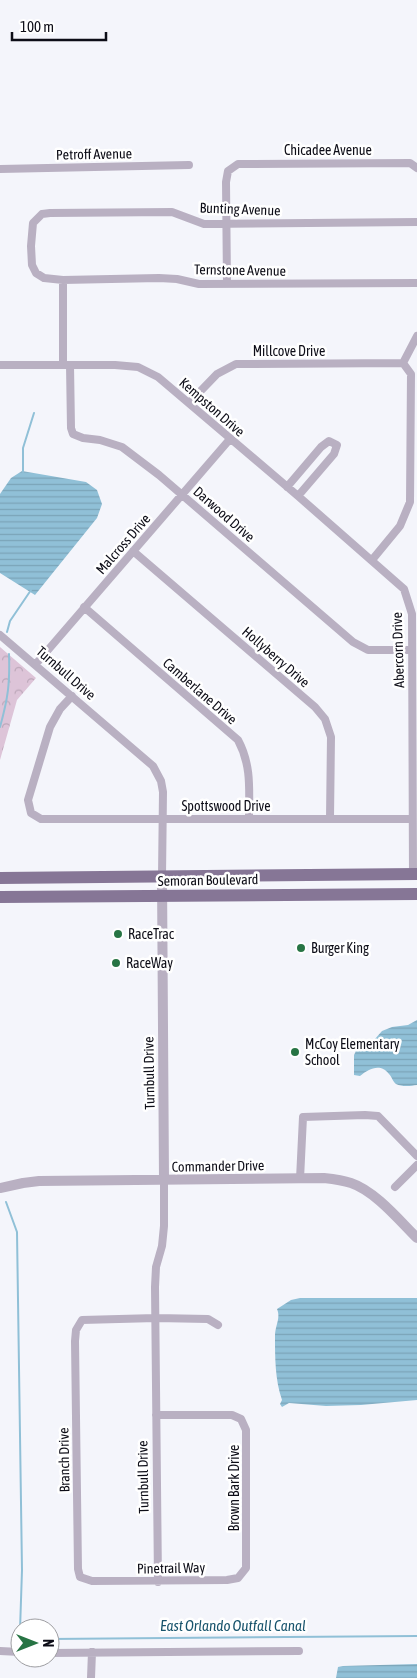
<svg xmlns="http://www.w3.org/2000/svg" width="417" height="1678" viewBox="0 0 417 1678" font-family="'Asap Condensed',sans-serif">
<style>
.park{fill:url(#park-crowns)}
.water{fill:url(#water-rules)}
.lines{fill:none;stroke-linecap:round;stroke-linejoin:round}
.stream{stroke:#90c0d7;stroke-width:2}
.minor{stroke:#b9b0c2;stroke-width:8}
.tertiary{stroke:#b9b0c2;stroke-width:10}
.primary{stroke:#867696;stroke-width:12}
.poi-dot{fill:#277444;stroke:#fff;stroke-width:2}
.labels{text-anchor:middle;stroke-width:5;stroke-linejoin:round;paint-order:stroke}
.street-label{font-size:14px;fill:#0d0d17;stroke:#fff}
.poi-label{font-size:14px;fill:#0d0d17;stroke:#fff;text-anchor:start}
.water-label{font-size:15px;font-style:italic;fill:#17536c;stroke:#fff}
</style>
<defs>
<pattern id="park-crowns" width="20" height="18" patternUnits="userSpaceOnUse" patternTransform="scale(1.25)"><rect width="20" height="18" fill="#ddc4d8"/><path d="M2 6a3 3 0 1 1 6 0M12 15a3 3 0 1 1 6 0" fill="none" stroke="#bca7b9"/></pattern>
<pattern id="water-rules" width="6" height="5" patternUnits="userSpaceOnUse" patternTransform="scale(1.25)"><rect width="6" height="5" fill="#90c0d7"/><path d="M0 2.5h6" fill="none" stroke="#7ba4b8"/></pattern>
</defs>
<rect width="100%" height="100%" fill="#f4f5fb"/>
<path class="park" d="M0,647l36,31 -19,22 -17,60z"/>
<path class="water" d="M22,471l64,11 11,8 5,14 -5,14 -62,77 -35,-22v-79l11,-16z
M417,1020v65c-6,1 -15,2 -21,-1 -3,-2 -4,-7 -7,-10 -8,-11 -20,-6 -29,2l-6,-1v-20l2,-4 12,-4 14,-16 10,-4 16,-2z
M300,1298h117v102l-56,5 -35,1 -37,-3 -7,4 -2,-3 2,-4c-7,-20 -7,-43 -7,-64 0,-10 6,-18 2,-27l14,-9z
M417,1664v14h-81l2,-11 5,-1z"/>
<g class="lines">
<path class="stream" d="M23,472v-24l11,-35
M7,632l3,-11 21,-31
M0,727c8,-29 10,-43 9,-73
M6,1202l11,30 5,338 -2,60
M50,1639l367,-3"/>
<path class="minor" d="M0,169l189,-4
M417,222l-213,2 -32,-12 -122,1 -8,1 -9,9 -2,23 1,19 4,8 8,5 19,2 96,-2 18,1 22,5 218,-1
M63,280v85
M227,284l-1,-102 2,-11 10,-7 172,-1 7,5
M403,363l14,-27
M0,365h115l23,2 20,10 140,119 106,93 8,25 1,260
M70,365l1,63 2,6 10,4 17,2 22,7 37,28 194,167 15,8h44
M189,403l28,-29 19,-10 167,-1
M287,487l34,-40 8,-6 8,4 -3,9 -36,42
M133,551l182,156 10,12 6,18 -1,81
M372,560l28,-34 10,-24 1,-128 -8,-11
M84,607l154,133c14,26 11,51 11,79
M0,635l153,131 8,15 2,11 -1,84
M35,665l195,-226
M72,696l-12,13 -10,18 -22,73 3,13 10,6h371
M300,1179l3,-62 62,-2 13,1 39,40
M395,1187l22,-22
M156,1415h76l9,4 5,11v138l-8,10 -11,2 -135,1 -12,-4 -2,-8 -3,-228 1,-11 6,-10 74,-2 52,1 10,6
M158,1582l-3,-295 1,-20 6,-21 2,-20v-46
M0,1651l20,1
M50,1653l249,-2
M91,1678l1,-26"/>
<path class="tertiary" d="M162,876l2,304
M0,1188l23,-5 16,-2 285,-3c9,1 18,2 27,5 24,8 48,37 66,55"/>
<path class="primary" d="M0,878l417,-4
M0,897l417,-3"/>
</g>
<g class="poi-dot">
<circle cx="118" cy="934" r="5"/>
<circle cx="301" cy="948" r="5"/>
<circle cx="116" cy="963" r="5"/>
<circle cx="295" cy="1052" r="5"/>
</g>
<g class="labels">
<g class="street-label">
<text x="328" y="155">Chicadee Avenue</text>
<text transform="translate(94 154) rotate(-1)" y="5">Petroff Avenue</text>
<text transform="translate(240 209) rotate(2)" y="5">Bunting Avenue</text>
<text transform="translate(240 270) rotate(1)" y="5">Ternstone Avenue</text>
<text x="289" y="356">Millcove Drive</text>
<text transform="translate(212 407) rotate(41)" y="5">Kempston Drive</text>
<text transform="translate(224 514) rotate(41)" y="5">Darwood Drive</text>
<text transform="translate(123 544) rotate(-49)" y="5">Malcross Drive</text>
<text transform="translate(398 650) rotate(-92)" y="5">Abercorn Drive</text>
<text transform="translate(276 657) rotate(41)" y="5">Hollyberry Drive</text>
<text transform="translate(66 673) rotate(41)" y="5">Turnbull Drive</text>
<text transform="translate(200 691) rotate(41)" y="5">Camberlane Drive</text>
<text x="226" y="811">Spottswood Drive</text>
<text transform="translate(208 880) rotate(-1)" y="5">Semoran Boulevard</text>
<text transform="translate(149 1073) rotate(-91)" y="5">Turnbull Drive</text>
<text transform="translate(218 1166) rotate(-1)" y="5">Commander Drive</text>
<text transform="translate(64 1460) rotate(-91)" y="5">Branch Drive</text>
<text transform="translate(143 1477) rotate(-91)" y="5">Turnbull Drive</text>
<text transform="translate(234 1488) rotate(-90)" y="5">Brown Bark Drive</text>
<text transform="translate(171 1568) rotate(-1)" y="5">Pinetrail Way</text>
</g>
<g class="poi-label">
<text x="128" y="939">RaceTrac</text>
<text x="311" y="953">Burger King</text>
<text x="126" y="968">RaceWay</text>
<text x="305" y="1049">McCoy Elementary<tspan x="305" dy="16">School</tspan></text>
</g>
<g class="water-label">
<text x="233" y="1631">East Orlando Outfall Canal</text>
</g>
</g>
<g transform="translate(35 1643) rotate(90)"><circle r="24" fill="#ffffff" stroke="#9e9ea2"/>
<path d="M0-4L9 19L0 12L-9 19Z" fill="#277444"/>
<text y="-8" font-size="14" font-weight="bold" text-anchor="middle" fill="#0d0d17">N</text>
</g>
<path d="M12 32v8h94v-8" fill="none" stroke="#0d0d17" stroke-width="2.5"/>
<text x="20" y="32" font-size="15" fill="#0d0d17" stroke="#ffffff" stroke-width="4" paint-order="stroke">100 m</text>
</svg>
